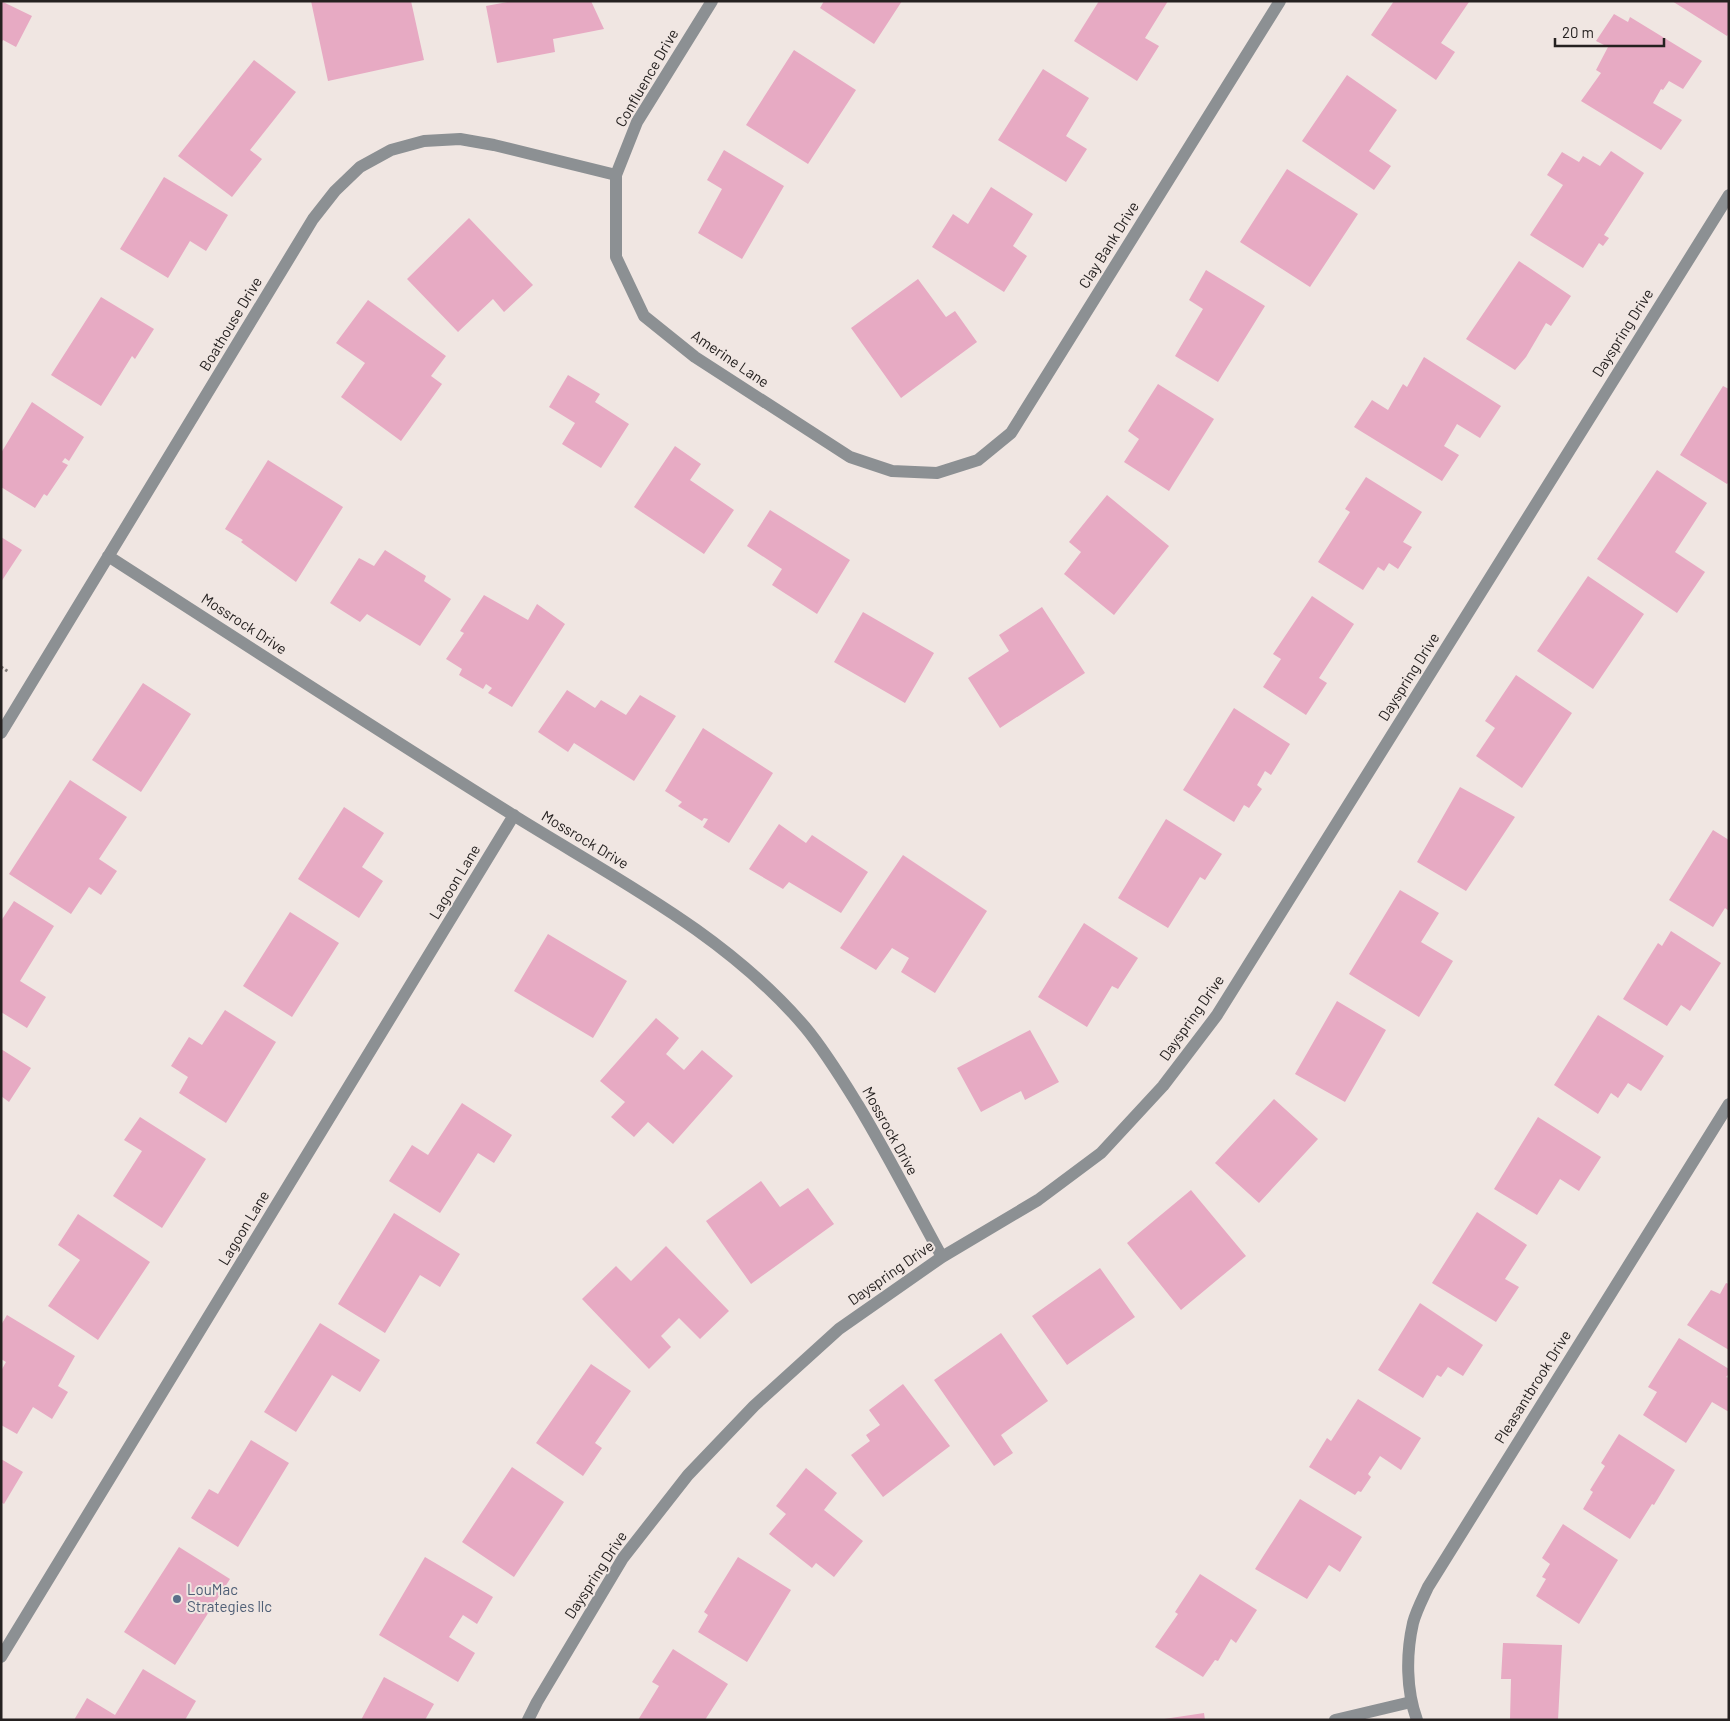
<svg xmlns="http://www.w3.org/2000/svg" width="1730" height="1721" viewBox="0 0 1730 1721" font-family="Barlow,sans-serif">
<style>
.building{fill:#e7aac3}
.lines{fill:none;stroke-linecap:round;stroke-linejoin:round}
.path{stroke:#837d7a;stroke-width:3;stroke-dasharray:2.5 2.5;stroke-linecap:butt}
.lane{stroke:#8c9093;stroke-width:12}
.street{stroke:#8c9093;stroke-width:12}
.service-dot{fill:#5c6f8a;stroke:#f0e6e2;stroke-width:2}
.labels{text-anchor:middle;stroke-width:4;stroke-linejoin:round;paint-order:stroke}
.street-label{font-size:15px;fill:#252120;stroke:#f0e6e2}
.service-label{font-size:15px;fill:#4e5e75;stroke:#f0e6e2;text-anchor:start}
</style>
<rect width="100%" height="100%" fill="#f0e6e2"/>
<path class="building" d="M1,1l31,15 -16,31 -13,-7 -2,3z
M311,1h100l13,59 -96,21z
M512,1h79l13,28 -51,10 2,13 -58,11 -11,-57z
M824,1h78l-28,43 -54,-36z
M1099,1h69l-23,37 14,8 -22,35 -63,-40z
M1394,1l75,1 -28,41 14,9 -19,28 -65,-45z
M1672,1h57v32l-2,3z
M1614,14l14,8 2,-5 72,44 -19,28 -14,-8 -6,9 -2,-1 -8,14 29,17 -21,30 -80,-49 20,-28 -5,-3 12,-23 -12,-6z
M794,50l62,40 -48,74 -62,-39z
M254,60l42,32 -46,58 12,9 -30,38 -54,-41z
M1043,69l46,29 -23,38 21,13 -21,33 -68,-42z
M1347,75l50,35 -28,41 22,15 -17,24 -72,-49z
M724,150l60,36 -42,73 -44,-26 24,-44 -15,-9z
M1611,151l33,22 -40,62 5,3 -6,8 -4,-3 -16,25 -53,-33 33,-50 -16,-10 15,-23 17,10 4,-6 17,10z
M1287,169l71,45 -48,73 -70,-45z
M164,177l64,38 -22,36 -16,-10 -22,37 -48,-29z
M991,187l42,27 -20,32 14,10 -23,36 -72,-45 21,-33 15,10z
M469,218l64,67 -29,27 -11,-13 -35,33 -51,-53z
M1519,261l52,35 -20,30 -5,-3 -20,34 -11,13 -49,-31z
M1206,270l59,36 -47,76 -43,-26 28,-47 -14,-9z
M918,279l28,38 9,-6 22,31 -76,56 -50,-70z
M101,297l53,32 -19,30 -3,-3 -31,50 -50,-31z
M368,300l78,56 -15,20 11,8 -41,57 -60,-44 24,-34 -29,-20z
M1424,357l77,49 -21,32 -23,-14 -13,22 15,9 -17,26 -88,-54 18,-27 16,10 15,-26 4,3z
M568,375l32,19 -5,8 34,22 -28,44 -39,-24 13,-21 -26,-16z
M1158,384l56,35 -45,72 -45,-29 15,-23 -11,-8z
M1723,386l6,3v93l-2,2 -47,-29z
M32,402l52,35 -15,24 -4,-3 -3,4 6,3 -21,31 -3,-2 -9,14 -34,-21v-34z
M675,446l26,18 -11,16 44,30 -30,44 -70,-47z
M268,460l75,47 -47,75 -55,-40 2,-2 -18,-11z
M1657,470l50,33 -32,49 30,20 -28,41 -80,-54z
M1366,477l56,35 -19,30 9,5 -14,22 -9,-6 -5,8 -6,-4 -15,23 -45,-28 32,-50 -5,-3z
M1107,495l62,51 -55,69 -50,-41 17,-22 -12,-10z
M770,510l80,50 -33,54 -45,-29 10,-16 -35,-23z
M1,537l21,13 -21,32z
M385,550l41,26 -2,5 27,18 -31,47 -53,-32 -7,8 -30,-19 29,-45 15,8z
M1588,576l56,38 -51,75 -56,-38z
M484,595l44,25 9,-16 28,20 -53,83 -24,-14 4,-5 -6,-4 -3,5 -24,-14 3,-6 -16,-10 18,-26 -4,-2z
M1312,596l42,28 -35,54 8,5 -21,32 -43,-28 18,-28 -8,-5z
M1042,607l43,66 -85,55 -32,-50 41,-27 -10,-16z
M863,612l71,41 -29,50 -71,-41z
M1516,675l56,38 -50,75 -46,-32 19,-28 -10,-7z
M143,683l48,31 -50,78 -49,-32z
M567,690l28,18 6,-8 25,15 14,-20 36,21 -42,65 -60,-38 -6,9 -30,-20z
M1234,708l56,36 -19,31 -6,-4 -8,14 5,4 -13,19 -5,-3 -10,17 -51,-32z
M703,728l70,45 -44,70 -26,-16 5,-8 -4,-1 -2,3 -24,-15 4,-4 -17,-11z
M70,780l57,37 -28,42 18,12 -16,24 -12,-8 -18,27 -62,-40z
M1460,787l55,30 -49,74 -49,-29z
M344,807l40,26 -22,34 21,14 -24,37 -61,-39z
M1166,819l56,35 -17,26 -5,-3 -32,51 -50,-30z
M779,824l27,19 6,-8 56,37 -27,41 -52,-31 -6,7 -34,-20z
M1713,830l16,10v71l-4,-3 -12,19 -44,-27z
M903,855l84,56 -52,82 -34,-21 8,-14 -17,-10 -16,22 -36,-22z
M1400,890l39,23 -18,29 32,19 -34,56 -70,-43z
M14,901l40,25 -34,55 26,16 -19,31 -26,-16v-91z
M290,912l49,31 -47,74 -49,-31z
M1084,923l54,35 -20,31 -6,-3 -25,41 -49,-30z
M1671,931l50,32 -31,48 -9,-6 -14,21 -44,-27 35,-56 4,3z
M548,934l79,47 -34,57 -79,-47z
M1337,1001l49,29 -41,72 -50,-28z
M225,1010l51,32 -50,81 -47,-30 9,-16 -17,-11 18,-29 13,8z
M1598,1015l66,41 -23,35 -13,-8 -10,15 -7,-5 -13,21 -44,-29z
M656,1018l23,20 -13,16 18,16 18,-20 31,26 -60,68 -25,-22 -14,15 -23,-20 14,-15 -25,-21z
M1030,1030l29,52 -34,18 -4,-9 -40,21 -24,-44z
M1,1049l30,19 -22,34 -8,-6z
M1274,1099l44,40 -59,64 -44,-40z
M462,1103l50,32 -18,28 -16,-10 -38,60 -51,-32 23,-36 16,10z
M140,1117l66,42 -44,69 -49,-32 29,-45 -18,-11z
M1538,1117l63,40 -22,34 -19,-12 -23,36 -43,-26z
M761,1181l19,26 28,-19 26,36 -83,60 -45,-63z
M1191,1190l55,66 -65,54 -54,-67z
M1477,1212l50,33 -22,34 14,8 -23,35 -64,-39z
M394,1213l66,41 -20,33 -20,-12 -35,58 -47,-29z
M78,1214l72,48 -52,78 -50,-34 32,-46 -22,-15z
M666,1246l63,65 -29,28 -21,-21 -18,18 10,11 -22,22 -67,-70 34,-33 15,15z
M1100,1268l35,49 -68,48 -35,-49z
M1726,1283l3,1v66l-42,-25 24,-35 9,4z
M1420,1303l63,42 -20,31 -15,-9 -7,10 -4,-2 -14,23 -45,-28z
M7,1315l68,41 -17,30 10,6 -16,27 -19,-12 -16,27 -16,-9v-54l5,-9 -5,-3v-34z
M320,1323l60,37 -20,32 -28,-17 -36,57 -32,-20z
M1001,1333l47,68 -47,34 12,18 -19,13 -60,-86z
M1679,1338l50,31v5l-3,3 3,1v34l-17,-10 -26,41 -43,-28 14,-23 -9,-5z
M591,1364l40,27 -36,52 7,5 -19,28 -47,-33z
M903,1384l47,62 -67,51 -32,-42 19,-14 -4,-6 14,-10 -11,-15z
M1358,1399l63,39 -20,32 -21,-14 -12,18 3,3 -10,15 -3,-1 -3,4 -46,-28 18,-29 4,3z
M1619,1434l56,36 -21,35 -2,-1 -22,35 -47,-30 10,-17 -3,-2 15,-24 -4,-3z
M251,1440l38,23 -51,84 -47,-29 18,-29 9,5z
M1,1459l22,13 -19,32 -3,-2z
M512,1467l52,35 -50,75 -52,-35z
M806,1468l31,25 -13,17 39,31 -29,36 -18,-14 -4,5 -43,-34 17,-20 -10,-8z
M1300,1499l62,38 -22,35 -11,-7 -22,34 -52,-30z
M1563,1524l55,36 -39,64 -43,-28 10,-17 -4,-2 8,-13 -8,-6z
M179,1547l51,32 -55,86 -51,-33z
M425,1557l68,40 -16,27 -14,-9 -14,22 26,16 -17,29 -79,-47z
M738,1557l53,33 -44,72 -49,-30 10,-17 -4,-3z
M1200,1574l57,36 -21,33 -5,-4 -13,22 -3,-1 -12,17 -48,-30 23,-33 -3,-2z
M1503,1643l59,2 -4,75 -48,-1 1,-40h-10z
M673,1649l55,35 -23,36h-67l21,-34 -7,-4z
M143,1669l53,32 -11,19h-111l13,-22 28,17z
M384,1677l50,27 -9,16h-64z
M1204,1713l1,7h-41v-1z"/>
<g class="lines">
<path class="path" d="M1,667l8,5"/>
<path class="lane" d="M1335,1720l76,-18"/>
<path class="street" d="M712,1l-75,121 -21,53v82l28,59 51,41 155,100 42,14 45,2 41,-13 33,-27 269,-432
M108,556c135,87 269,174 405,259 101,63 213,119 292,212 20,24 37,52 53,78 30,50 56,101 84,152
M1,733l312,-514 22,-28 25,-24 31,-17 33,-9 36,-2 34,6 122,30
M1,1657l513,-842
M528,1720l9,-18 86,-144 65,-83 66,-69 85,-77 103,-72 96,-57 63,-47 62,-67 54,-71 512,-820
M1417,1720c-11,-30 -11,-66 -4,-97 3,-12 10,-25 15,-36l301,-483"/>
</g>
<circle class="service-dot" cx="177" cy="1599" r="5"/>
<g class="labels">
<g class="street-label">
<text transform="translate(647 78) rotate(-60)" y="5">Confluence Drive</text>
<text transform="translate(1109 245) rotate(-58)" y="5">Clay Bank Drive</text>
<text transform="translate(231 324) rotate(-59)" y="5">Boathouse Drive</text>
<text transform="translate(1623 333) rotate(-58)" y="5">Dayspring Drive</text>
<text transform="translate(730 359) rotate(34)" y="5">Amerine Lane</text>
<text transform="translate(244 624) rotate(33)" y="5">Mossrock Drive</text>
<text transform="translate(1409 677) rotate(-58)" y="5">Dayspring Drive</text>
<text transform="translate(585 840) rotate(31)" y="5">Mossrock Drive</text>
<text transform="translate(455 882) rotate(-59)" y="5">Lagoon Lane</text>
<text transform="translate(1192 1018) rotate(-55)" y="5">Dayspring Drive</text>
<text transform="translate(890 1131) rotate(61)" y="5">Mossrock Drive</text>
<text transform="translate(244 1228) rotate(-59)" y="5">Lagoon Lane</text>
<text transform="translate(891 1273) rotate(-35)" y="5">Dayspring Drive</text>
<text transform="translate(1533 1387) rotate(-58)" y="5">Pleasantbrook Drive</text>
<text transform="translate(596 1575) rotate(-57)" y="5">Dayspring Drive</text>
</g>
<g class="service-label">
<text x="187" y="1595">LouMac<tspan x="187" dy="17">Strategies llc</tspan></text>
</g>
</g>
<rect width="1730" height="1721" fill="none" stroke="#252120" stroke-width="5"/>
<path d="M1555 38v8h109v-8" fill="none" stroke="#252120" stroke-width="2.5"/>
<text x="1562" y="38" font-size="15" fill="#252120" stroke="#f0e6e2" stroke-width="4" paint-order="stroke">20 m</text>
</svg>
